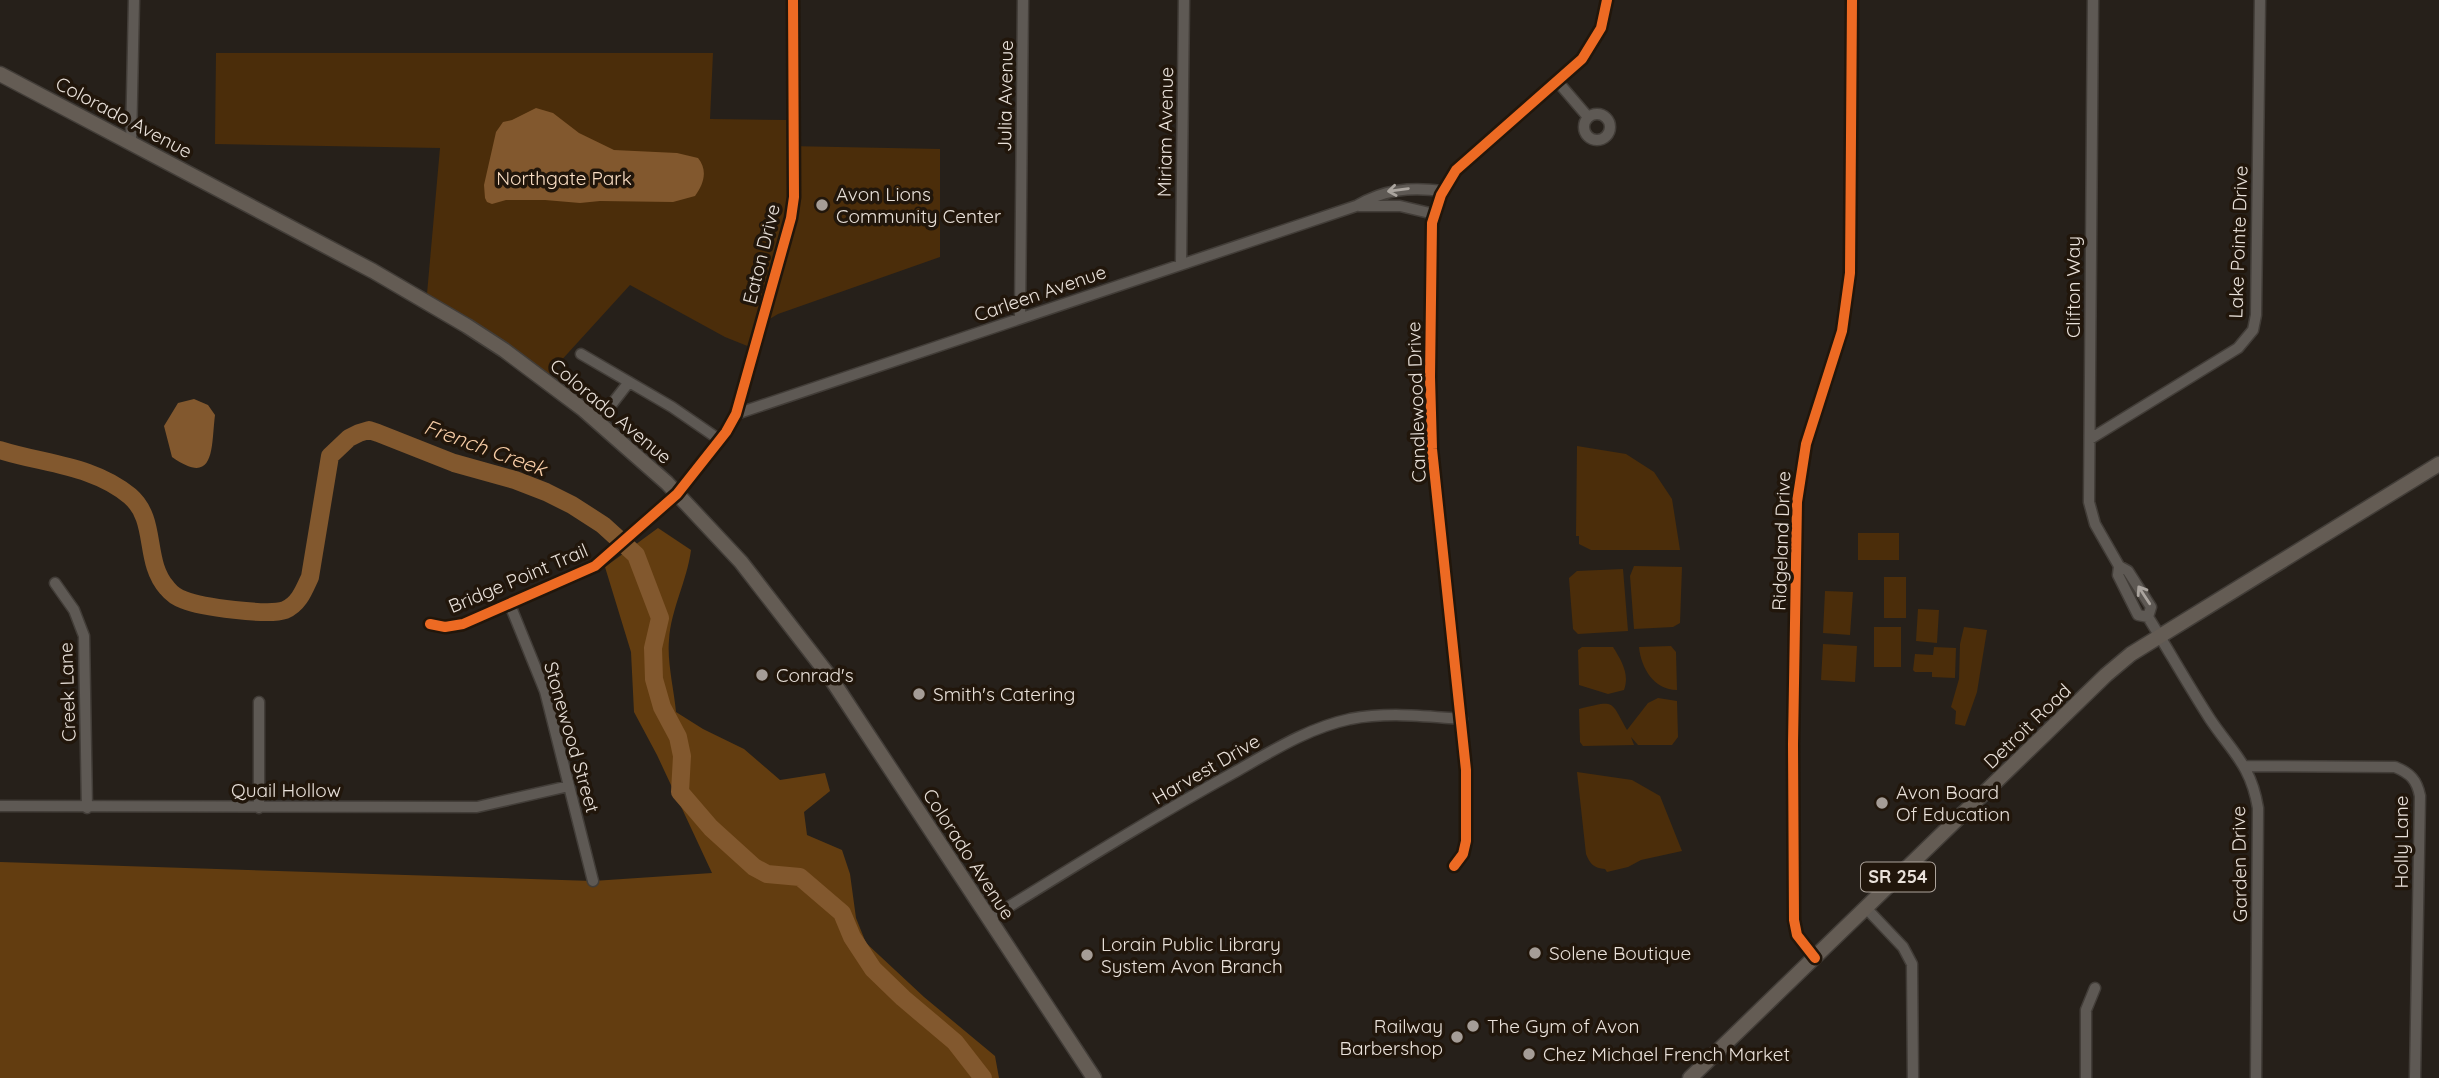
<svg xmlns="http://www.w3.org/2000/svg" width="2439" height="1078" viewBox="0 0 2439 1078" font-family="Quicksand,sans-serif">
<style>
.green{fill:#4b2d0a}
.forest{fill:#633d10}
.water{fill:#82582e}
.lines{fill:none;stroke-linecap:round;stroke-linejoin:round}
.river{stroke:#82582e;stroke-width:18}
.minor-casing{stroke:#423d38;stroke-width:13}
.major-casing{stroke:#423d38;stroke-width:17}
.minor{stroke:#5e5954;stroke-width:10}
.major{stroke:#645c54;stroke-width:14}
.cycleway-casing{stroke:#21160b;stroke-width:15}
.cycleway{stroke:#ed6a23;stroke-width:10}
.oneway{stroke:#aaa49e}
.poi-dot{fill:#a59d97;stroke:#21160b;stroke-width:2.5}
.labels{text-anchor:middle;stroke-width:7;stroke-linejoin:round;paint-order:stroke}
.shield{fill:#21160b;stroke:#ada49c;stroke-width:2}
.shield-label{font-size:18px;font-weight:bold;fill:#e9e1da}
.street-label{font-size:19px;fill:#e9e1da;stroke:#21160b}
.park-label{font-size:19px;fill:#fadec4;stroke:#21160b}
.poi-label{font-size:19px;fill:#e9e1da;stroke:#21160b;text-anchor:start}
.water-label{font-size:21px;font-style:italic;fill:#f6cca6;stroke:#21160b}
</style>
<rect width="100%" height="100%" fill="#26201a"/>
<path class="green" d="M216,53h497l-3,66 78,1v26l152,3v108l-162,57 -22,13 -6,20 -25,-10 -95,-52 -82,90 -121,-81 13,-146 -225,-4z
M1577,446l49,8 28,18 18,27 8,51h-89l-12,-6v-8h-3z
M1858,533h41v27h-41z
M1634,566l48,1 -2,56 -7,4 -39,2 -4,-53z
M1623,569l5,62 -50,3 -5,-5 -4,-51 8,-7z
M1884,577h22v41h-22z
M1825,591l28,1 -3,43 -27,-2z
M1918,609l21,1 -2,33 -21,-2z
M1874,627h27v40h-27z
M1964,627l23,3 -10,62 -12,34 -10,-2 1,-13 -5,-4 8,-28 1,-35z
M1823,644l34,2 -2,36 -34,-2z
M1671,646l5,6 1,38c-23,0 -36,-22 -38,-43z
M1582,647h31c8,13 17,27 11,43l-16,4 -29,-9 -1,-35z
M1934,647l22,1 -1,30 -23,-1v-5h-17l-2,-2 2,-16 18,1z
M1658,698l19,3 1,36 -6,8h-34l-7,-8 3,8 -51,1 -3,-4 -1,-33c37,-9 31,-9 48,21l21,-27z
M1577,772l55,8 28,16 22,55 -41,9 -13,7 -21,5 -2,-3c-11,-1 -15,-5 -19,-15z"/>
<path class="forest" d="M658,528l33,22c-4,31 -20,59 -22,90 -2,23 5,49 7,72l27,17 41,20 36,31 45,-7 5,18 -26,21 3,23 35,15 8,24 6,44 10,25 58,54 71,59 4,22h-999v-216l593,19 119,-8 -55,-118 -23,-43 -3,-60 -26,-85z"/>
<path class="water" d="M536,108l17,5 26,20 35,17 63,3 21,5c10,12 6,26 -3,38l-22,6 -73,-1 -20,2 -35,-3h-39l-14,4 -5,-2 -2,-4 -1,-13 12,-53 7,-10 9,-2z
M194,399l14,6 7,10c-4,31 1,73 -43,42l-8,-31 14,-23z"/>
<g class="lines">
<path class="river" d="M0,450c44,14 93,15 130,46 28,24 13,65 37,92 4,5 11,10 17,12 17,7 84,16 101,10 14,-6 19,-20 25,-33l20,-121 19,-18 10,-5 10,-3 9,3 76,30 61,17 31,12 26,13 31,20 33,30 24,63 -7,30 1,31 8,28 16,30 4,19 -2,36 31,36 43,39 13,7 33,3 42,36 10,24 21,32 30,29 52,44 28,36"/>
<defs>
<path id="minor" d="M2093,0l-4,502 6,22 24,42 -1,9 20,40 10,2 3,-10 -23,-36 -9,-5
M1558,82l30,35
M1584 127a13 13 0 1 1 26 0a13 13 0 1 1-26 0Z
M131,144l3,-144
M1359,206h41l34,8
M1181,264l3,-264
M1020,318l3,-318
M581,354l91,53 48,33
M736,414l620,-208c29,-17 54,-19 87,-15
M598,422l31,-40
M2090,439l148,-91 15,-18 3,-15 4,-315
M55,583l19,27 10,26 3,172
M510,605l35,86 48,190
M2148,617c21,34 40,68 62,102 22,33 41,46 48,89l-2,270
M430,624l15,3 18,-3 132,-58 82,-72 49,-62 10,-18 55,-196 3,-21 -1,-197
M259,702v106
M2245,766l150,1c15,6 22,13 25,29l-5,282
M0,806l477,1 92,-21
M1454,866l9,-12 3,-13v-71l-34,-321 -2,-72 2,-154 9,-28 15,-25 126,-111 19,-31 6,-28
M1866,908l37,39 9,17 1,114
M989,919c81,-50 162,-101 246,-147 37,-21 73,-44 115,-53 37,-7 75,-3 112,0
M1815,958l-18,-23 -3,-15 -1,-176 4,-242 9,-58 36,-113 8,-58 2,-273
M2086,1078v-68l9,-22"/>
<path id="major" d="M0,74l373,197 94,55 37,24 80,60 83,73 74,79 89,115 264,401
M1690,1078l416,-403 25,-21 308,-190"/>
</defs>
<use href="#minor" class="minor-casing"/>
<use href="#major" class="major-casing"/>
<use href="#minor" class="minor"/>
<use href="#major" class="major"/>
<defs>
<path id="cycleway" d="M430,624l15,3 18,-3 132,-58 82,-72 49,-62 10,-18 55,-196 3,-21 -1,-197
M1454,866l9,-12 3,-13v-71l-34,-321 -2,-72 2,-154 9,-28 15,-25 126,-111 19,-31 6,-28
M1815,958l-18,-23 -3,-15 -1,-176 4,-242 9,-58 36,-113 8,-58 2,-273"/>
</defs>
<use href="#cycleway" class="cycleway-casing"/>
<use href="#cycleway" class="cycleway"/>
</g>
<defs><path id="oneway-shaft" d="M-6 0H5M1.5-3L5.5 0L1.5 3" fill="none" stroke-width="1.6" stroke-linecap="round" stroke-linejoin="round" transform="scale(1.75)"/></defs>
<g class="oneway">
<use href="#oneway-shaft" transform="translate(1398 190) rotate(172)"/>
<use href="#oneway-shaft" transform="translate(2144 595) rotate(-123)"/>
</g>
<g class="poi-dot">
<circle cx="822" cy="205" r="7"/>
<circle cx="762" cy="675" r="7"/>
<circle cx="919" cy="694" r="7"/>
<circle cx="1882" cy="803" r="7"/>
<circle cx="1535" cy="953" r="7"/>
<circle cx="1087" cy="955" r="7"/>
<circle cx="1473" cy="1026" r="7"/>
<circle cx="1457" cy="1037" r="7"/>
<circle cx="1529" cy="1054" r="7"/>
</g>
<g class="labels">
<rect class="shield" x="1861" y="862.5" width="74" height="29" rx="5"/>
<g class="shield-label">
<text x="1898" y="883">SR 254</text>
</g>
<g class="street-label">
<text transform="translate(1005 96) rotate(-89)" y="7">Julia Avenue</text>
<text transform="translate(124 117) rotate(28)" y="7">Colorado Avenue</text>
<text transform="translate(1165 132) rotate(-89)" y="7">Miriam Avenue</text>
<text transform="translate(2238 242) rotate(-88)" y="7">Lake Pointe Drive</text>
<text transform="translate(761 254) rotate(-76)" y="7">Eaton Drive</text>
<text transform="translate(2073 287) rotate(-90)" y="7">Clifton Way</text>
<text transform="translate(1040 293) rotate(-19)" y="7">Carleen Avenue</text>
<text transform="translate(1416 402) rotate(-92)" y="7">Candlewood Drive</text>
<text transform="translate(611 411) rotate(40)" y="7">Colorado Avenue</text>
<text transform="translate(1781 541) rotate(-88)" y="7">Ridgeland Drive</text>
<text transform="translate(518 578) rotate(-23)" y="7">Bridge Point Trail</text>
<text transform="translate(67 692) rotate(-92)" y="7">Creek Lane</text>
<text transform="translate(2027 726) rotate(-44)" y="7">Detroit Road</text>
<text transform="translate(572 737) rotate(74)" y="7">Stonewood Street</text>
<text transform="translate(1206 769) rotate(-30)" y="7">Harvest Drive</text>
<text x="286" y="797">Quail Hollow</text>
<text transform="translate(2401 842) rotate(-90)" y="7">Holly Lane</text>
<text transform="translate(969 854) rotate(57)" y="7">Colorado Avenue</text>
<text transform="translate(2239 864) rotate(-91)" y="7">Garden Drive</text>
</g>
<g class="park-label">
<text x="564" y="185">Northgate Park</text>
</g>
<g class="poi-label">
<text x="836" y="201">Avon Lions<tspan x="836" dy="22">Community Center</tspan></text>
<text x="776" y="682">Conrad's</text>
<text x="933" y="701">Smith's Catering</text>
<text x="1896" y="799">Avon Board<tspan x="1896" dy="22">Of Education</tspan></text>
<text x="1101" y="951">Lorain Public Library<tspan x="1101" dy="22">System Avon Branch</tspan></text>
<text x="1549" y="960">Solene Boutique</text>
<text x="1443" y="1033" text-anchor="end">Railway<tspan x="1443" dy="22">Barbershop</tspan></text>
<text x="1487" y="1033">The Gym of Avon</text>
<text x="1543" y="1061">Chez Michael French Market</text>
</g>
<g class="water-label">
<text transform="translate(485 448) rotate(20)" y="7">French Creek</text>
</g>
</g>
</svg>
